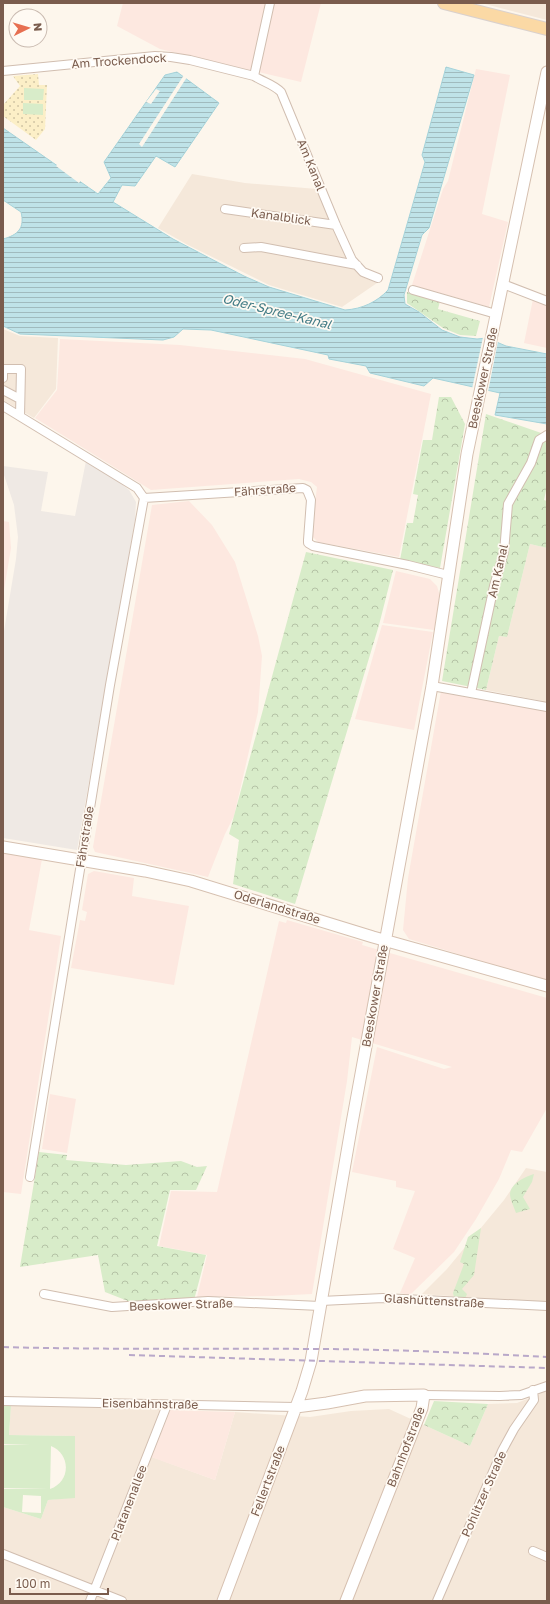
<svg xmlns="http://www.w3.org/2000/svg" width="550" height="1604" viewBox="0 0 550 1604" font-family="'Golos Text',sans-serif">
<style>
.residential{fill:#f5e8da}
.commercial{fill:#fde8e0}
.industrial{fill:#efe9e4}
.forest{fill:url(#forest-crowns)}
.sand{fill:url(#sand-dots)}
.garden{fill:#d8ecc9;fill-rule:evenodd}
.water{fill:url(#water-rules);stroke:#a5d3da}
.pier{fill:#fdf6ec}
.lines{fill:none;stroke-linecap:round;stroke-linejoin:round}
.street-casing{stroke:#d1beb0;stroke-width:10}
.secondary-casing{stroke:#d6c0b0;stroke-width:13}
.primary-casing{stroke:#dad1cd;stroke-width:14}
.street{stroke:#fff;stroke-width:8}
.secondary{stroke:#fff;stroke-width:11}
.primary{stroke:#fbd9a5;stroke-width:12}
.rail{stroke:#b9a8c9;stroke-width:2;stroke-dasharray:6 4;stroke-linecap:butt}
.labels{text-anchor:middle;stroke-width:3.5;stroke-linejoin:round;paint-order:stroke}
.street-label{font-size:12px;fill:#7a5c4d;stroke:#fffaf3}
.water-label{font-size:13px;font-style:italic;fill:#437c86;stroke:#fffaf3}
</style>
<defs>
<pattern id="forest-crowns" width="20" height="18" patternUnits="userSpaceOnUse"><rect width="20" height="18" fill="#d8ecc9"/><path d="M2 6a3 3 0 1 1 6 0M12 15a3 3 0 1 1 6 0" fill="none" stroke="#b4c2a5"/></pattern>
<pattern id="sand-dots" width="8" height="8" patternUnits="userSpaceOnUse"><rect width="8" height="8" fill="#fcefc7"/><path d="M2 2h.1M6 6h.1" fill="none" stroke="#d1c5a4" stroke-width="1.8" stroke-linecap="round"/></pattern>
<pattern id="water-rules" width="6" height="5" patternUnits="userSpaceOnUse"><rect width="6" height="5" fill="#bfe3e8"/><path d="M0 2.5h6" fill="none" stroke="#a0bbbe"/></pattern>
</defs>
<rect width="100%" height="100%" fill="#fdf6ec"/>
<path class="residential" d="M481,3h66v17z
M192,174l53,9 72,6 33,72 10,15 17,7 -35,24 -73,-22 -81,-40 -30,-17z
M3,329l17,7 38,2 -2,51 -22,29 -31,-18z
M530,544l17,4v157l-5,-4 -56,-11 13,-54 8,1z
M526,1168l21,4v131l-125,-9 25,-25 57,-69z
M547,1391v210h-544v-94l38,12 7,-19 27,-3v-61l-66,-1 2,-30 149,4 -4,14 -12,31 71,26 20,-68 75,5 41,-6 38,-2 81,37 18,-42 29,-1z"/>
<path class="commercial" d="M123,3h198l-20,79 -141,-33 -43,-23z
M476,69l34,6 -28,139 26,8 -19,85 -77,-22 31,-96 5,-8z
M533,299l14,5v44l-23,-5z
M60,339l120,6 125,14 126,35 -32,163 -81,-15 -7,-7 6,-48 -6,-5 -12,-3 -148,11 -116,-72 22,-28z
M189,501l23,24 23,37 23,74 4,20 -4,56 -24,104 -9,18 -17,43 -113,-25 -2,-5 59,-342z
M3,521l6,1 2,26 -8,48z
M396,571l34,8 7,7 3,10 -6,34 -51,-7z
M382,625l51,7 -19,98 -59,-11z
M441,691l106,19v271l-138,-42 -6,-9 5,-52z
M3,852l39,7 -13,71 32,6 -40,258 -18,-2z
M94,871l40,7 -2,18 57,10 -15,79 -103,-17 9,-48 5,1 2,-9 -5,-2 6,-36z
M287,920l76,22 -1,3 185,53v110l-25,44 -11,-2 -12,29 -23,40 -22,33 -44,43 -10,-2 15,-35 -22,-9 22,-58 -19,-4v-6l-44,-9 25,-125 67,22 8,-2 -100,-30 -5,44 -35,213 -40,2 -75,1 10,-42 -48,-9 12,-55 46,1 62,-271 7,2z
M50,1094l26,5 -9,54 -25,-4z
M170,1410l65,2 -20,68 -64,-23z"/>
<path class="industrial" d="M86,461l24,14 19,15 7,12 -1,18 -58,330 -74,-12v-201l13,-78 2,-22 -4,-32 -11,-33v-6l45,6 -7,39 34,5z"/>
<path class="forest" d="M407,292l33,9 -2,8 42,12 -4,15 -16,-1 -17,-7 -36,-25z
M439,397h12l14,27 -25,144 -40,-8 7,-37h6l5,-28 -5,-1 10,-54h9z
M486,414l61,21v51l-3,14 3,1v47l-17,-4 -23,93 -8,-1 -13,54 -44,-9z
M306,552l87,18 -14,55 -84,279 -62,-20 6,-44 -10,-6z
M39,1152l28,3 -1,5 60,5 55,-4 16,6 10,-1 -11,24h-26l-13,56 49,9 -12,45 -61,3 -28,-11 -7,-37 -78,12z
M534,1174l-2,8 -9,15 7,12 -14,4c-2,-6 -6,-14 -6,-19 1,-11 15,-17 24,-20z
M481,1228l-7,47 -12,14 5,5 -2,5 -11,-2 -1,-4 11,-29 -4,-2 8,-25z
M434,1401l54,3 -18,42 -46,-21z"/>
<path class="sand" d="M38,74l1,11h8l-2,44 -9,11 -33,-24v-11l17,-19 -7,-10z"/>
<path class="garden" d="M24,88l20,1 -1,11h-19z
M23,103l20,1v11l-20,-1z
M3,1405h8l-2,30 66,1v62l-27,2 -7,19 -38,-12v-18h46l-46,-1v-43h27l-27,-1zM51,1446c20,8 20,36 -1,43zM23,1495l18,1v17l-19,-1z"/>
<path class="water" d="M446,67l28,8 -45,153 -7,7 -18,60 1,9 14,8 23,18 18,7 17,2 10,-1 19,8 41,8v70l-52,-9 5,-22 -67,-15 -9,8 -54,-13 -4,-7 -37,-7 -1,-4 -117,-25 -28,-1 -9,8 -11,3 -143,-6 -17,-8v-87c15,-4 22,-11 18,-27l-18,-12v-72l95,66 13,-16 -7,-16 61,-87 12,-3 42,31 -44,64 -19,-11 -21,30 -13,-1 -9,17 60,37 71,37 25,11 76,23c17,-1 32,-8 43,-20l37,-128 -3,-7z"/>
<path class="pier" d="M184,75l3,2 -45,70 -3,-3z
M156,89l4,2 -9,13 -5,-2z
M58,164l23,16 -2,3 -23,-17z
M487,336l11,5 -10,51 -16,-3 11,-52z"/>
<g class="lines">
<defs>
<path id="street" d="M3,71l152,-15 16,1 19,3 64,16c9,6 19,8 27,16l55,133 16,35 11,12 15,6
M254,76l16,-73
M225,209l111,16
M244,248l17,-1 96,18
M503,284l44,17
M413,290l83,24
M3,378v-9h18l-1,47
M3,390l17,9
M3,406l134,82 7,10 -34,187 -80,492
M144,498l159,-10 4,2 4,10 -3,40v3l5,3 95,19 40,10
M432,686l115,21
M471,693l23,-107 10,-34 4,-48 23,-41 8,-23 8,-5
M44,1294l68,13 96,-6 112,5
M321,1301l62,-3 164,8
M424,1395l76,1 21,-1 26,-9
M3,1401l293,6
M533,1551l14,6
M3,1554l119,47
M90,1601l77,-196
M437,1601l65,-150 12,-22 20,-29 -1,-10"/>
<path id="secondary" d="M3,847l142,24 46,10 182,56 174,49
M296,1407l31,-4 38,-7 59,-1 -2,13 -76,193
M223,1601l79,-210 9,-30 41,-238 80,-437 35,-232 80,-382"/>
<path id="primary" d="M444,3l103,26"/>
</defs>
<use href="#street" class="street-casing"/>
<use href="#secondary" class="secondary-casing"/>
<use href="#primary" class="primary-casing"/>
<use href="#street" class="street"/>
<use href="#secondary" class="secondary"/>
<use href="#primary" class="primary"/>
<path class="rail" d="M3,1347c103,3 205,1 308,2 79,0 158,4 236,8
M129,1355l418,13"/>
</g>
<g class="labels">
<g class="street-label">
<text transform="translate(119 61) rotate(-4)" y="4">Am Trockendock</text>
<text transform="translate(311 165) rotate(68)" y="4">Am Kanal</text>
<text transform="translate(281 217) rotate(8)" y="4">Kanalblick</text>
<text transform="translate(483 378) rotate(-78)" y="4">Beeskower Straße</text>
<text transform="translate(265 490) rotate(-4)" y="4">Fährstraße</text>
<text transform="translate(498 571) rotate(-77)" y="4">Am Kanal</text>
<text transform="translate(85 837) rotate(-81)" y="4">Fährstraße</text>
<text transform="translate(277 907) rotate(17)" y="4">Oderlandstraße</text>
<text transform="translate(375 996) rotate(-80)" y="4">Beeskower Straße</text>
<text transform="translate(434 1301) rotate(3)" y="4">Glashüttenstraße</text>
<text transform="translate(181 1305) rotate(-2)" y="4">Beeskower Straße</text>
<text transform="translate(150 1404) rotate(1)" y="4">Eisenbahnstraße</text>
<text transform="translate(406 1447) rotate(-69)" y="4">Bahnhofstraße</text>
<text transform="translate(268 1481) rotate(-69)" y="4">Fellertstraße</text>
<text transform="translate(484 1494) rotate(-66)" y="4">Pohlitzer Straße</text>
<text transform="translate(129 1503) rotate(-69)" y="4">Platanenallee</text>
</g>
<g class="water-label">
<text transform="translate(277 311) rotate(14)" y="5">Oder-Spree-Kanal</text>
</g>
</g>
<rect width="550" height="1604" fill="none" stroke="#7a5c4d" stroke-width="8"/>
<g transform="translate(28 28) rotate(85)"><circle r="19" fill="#fffaf3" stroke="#cabbb1"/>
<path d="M0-3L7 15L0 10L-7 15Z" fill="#e76f51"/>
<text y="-6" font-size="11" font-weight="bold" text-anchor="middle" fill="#7a5c4d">N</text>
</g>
<path d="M10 1588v6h98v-6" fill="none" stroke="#7a5c4d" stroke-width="2"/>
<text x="16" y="1588" font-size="12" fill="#7a5c4d" stroke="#fffaf3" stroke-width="3" paint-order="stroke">100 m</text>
</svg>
